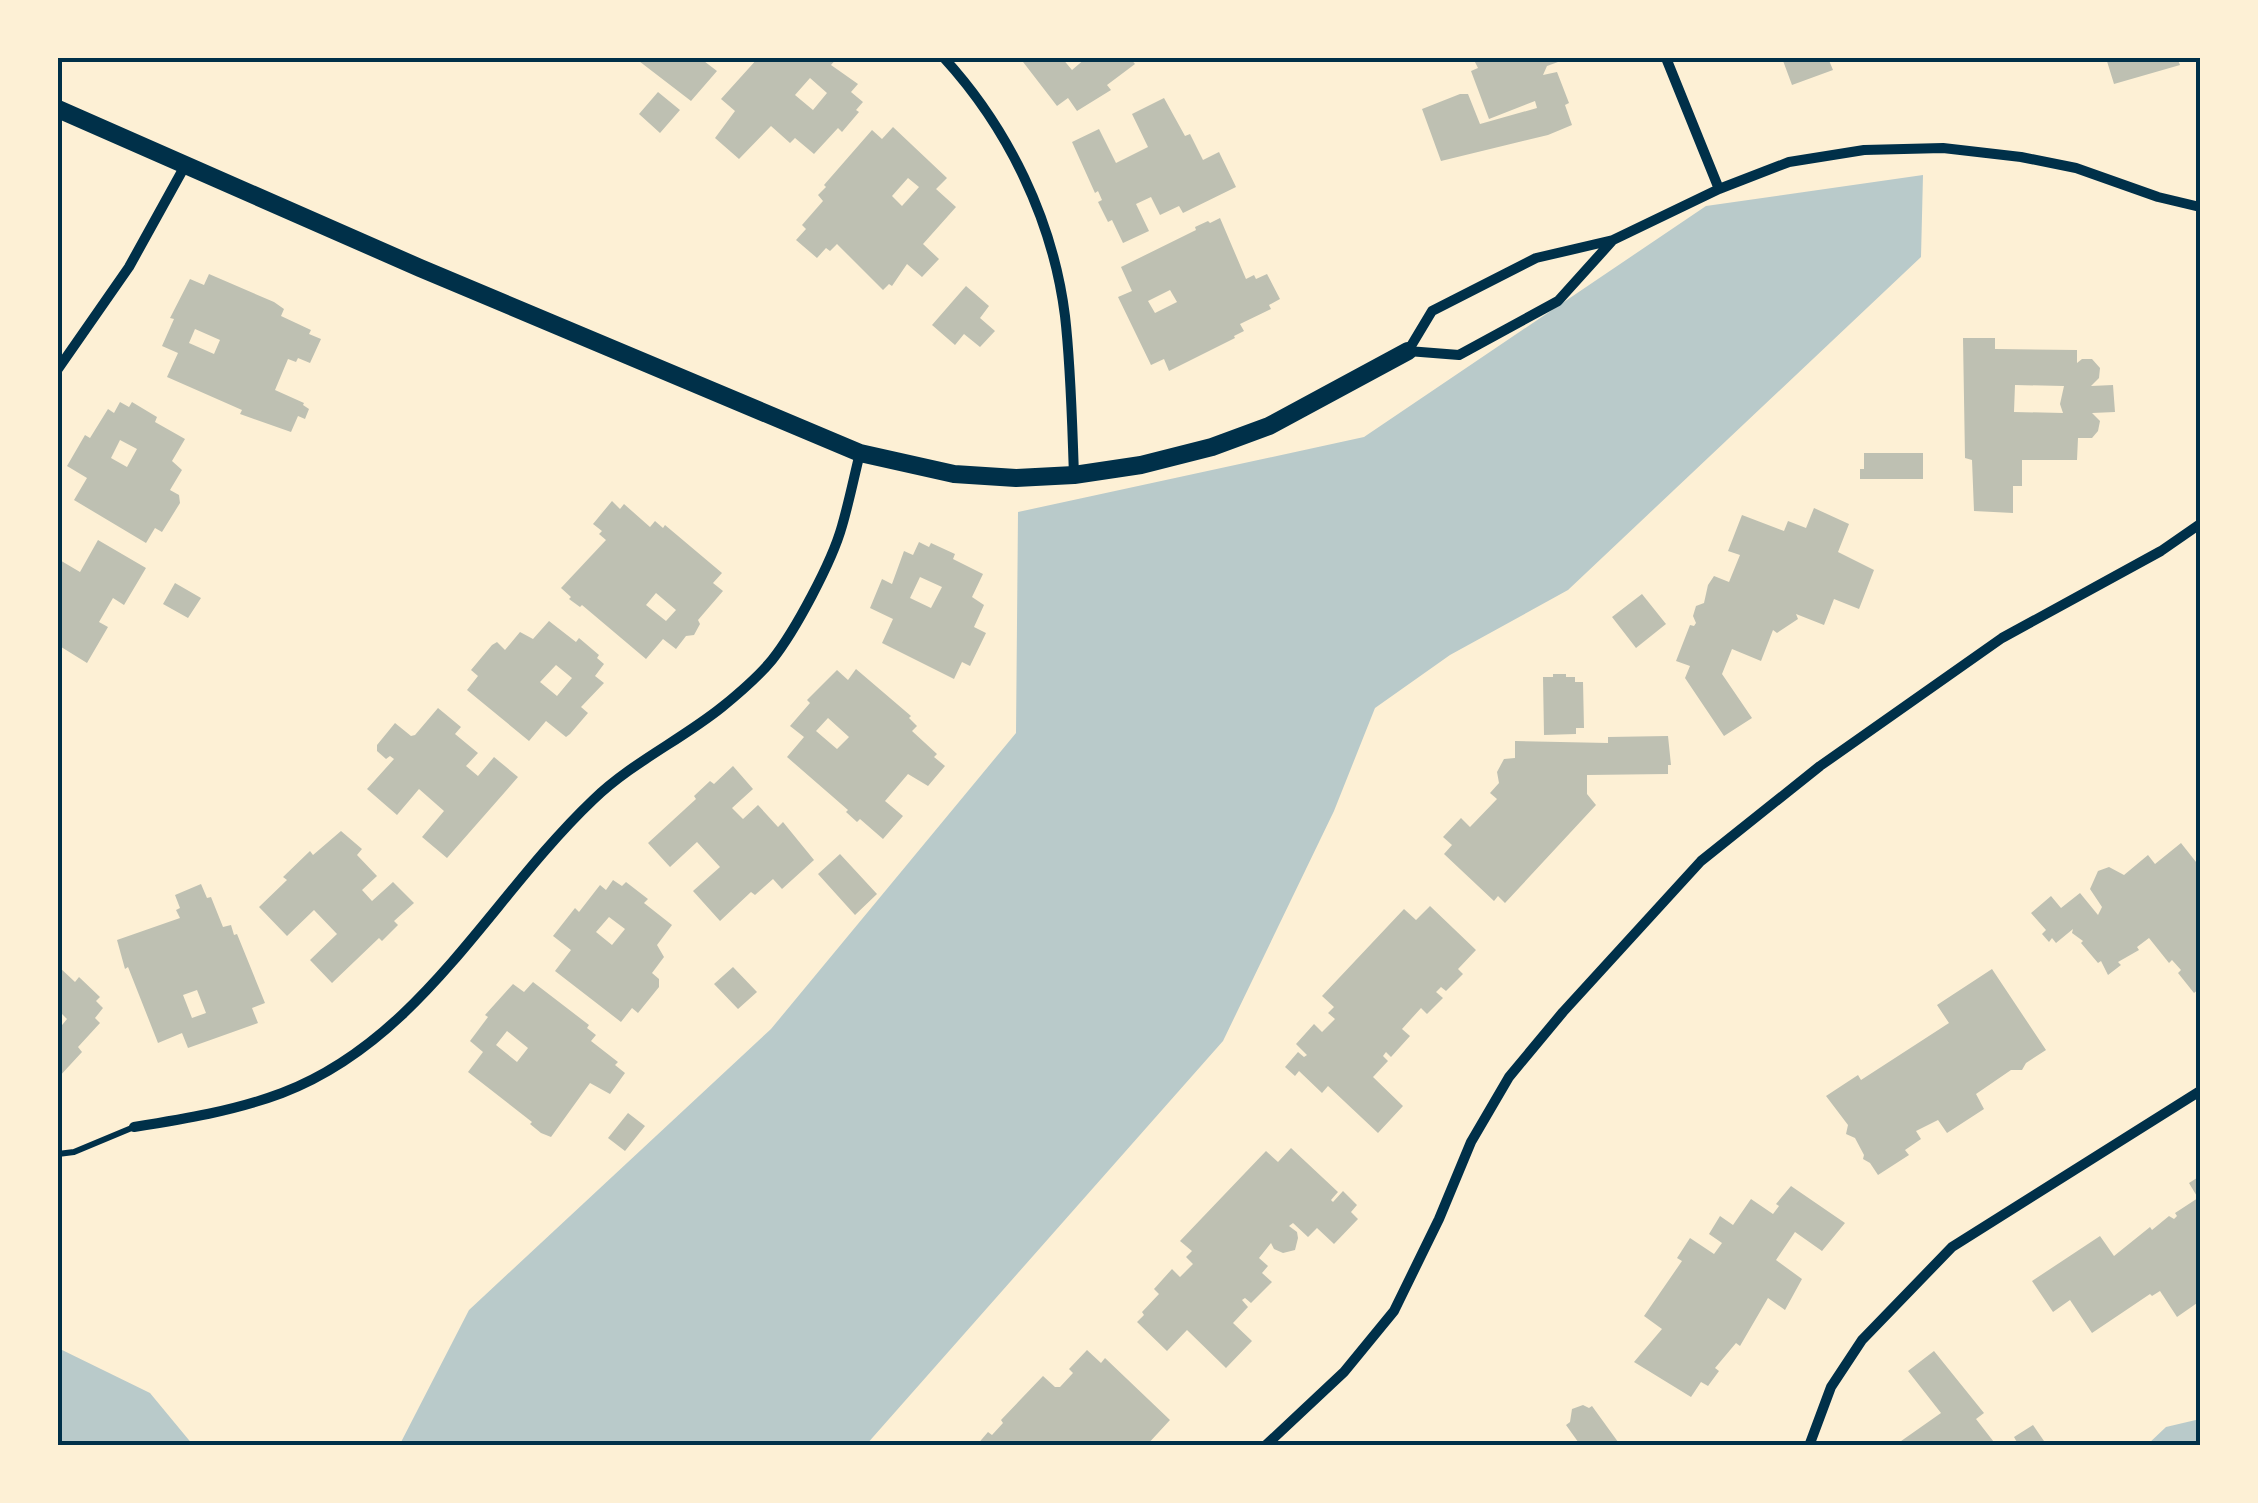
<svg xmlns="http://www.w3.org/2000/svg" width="2258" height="1503" viewBox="0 0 2258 1503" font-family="Rubik,sans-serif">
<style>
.green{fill:#b9caca}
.building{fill:#bec0b2;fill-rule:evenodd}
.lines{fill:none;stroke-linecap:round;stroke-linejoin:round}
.service{stroke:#003049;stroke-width:6}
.minor{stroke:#003049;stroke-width:10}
.tertiary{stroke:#003049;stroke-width:18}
.neatline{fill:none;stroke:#003049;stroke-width:4}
</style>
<rect width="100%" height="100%" fill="#fdf0d5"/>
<path class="green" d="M1923,175l-2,82 -353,333 -118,65 -75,53 -41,103 -111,230 -357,404 -467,1 70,-136 302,-281 245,-296 2,-221 346,-75 342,-231z
M58,1348l92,45 43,52h-135z
M2200,1419v26h-53l19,-18z"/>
<path class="building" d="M635,58h65l17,13 -26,30z
M758,58h79l-6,7 27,19 -7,8 12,10 -7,8 3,2 -17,20 -4,-4 -24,26 -19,-16 -5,5 -19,-17 -32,33 -24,-21 20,-27 -14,-12zM810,78l17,15 -14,17 -18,-15z
M1020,58h42l10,12 14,-12h44l5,6 -28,21 4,5 -34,21 -9,-13 -11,8z
M1473,58h96l-22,8 -4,9 14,-3 12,31 -4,2 7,20 -24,10 -107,26 -19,-52 38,-15h8l12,30 57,-16 -2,-7 -46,18 -18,-48 7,-3z
M1782,58h46l5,12 -41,15z
M2106,58h71l3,7 -66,19z
M658,92l22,18 -20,23 -21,-19z
M1164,98l21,38 5,-2 13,26 16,-8 17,35 -53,26 -4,-7 -19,9 -9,-18 -15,7 13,27 -26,12 -11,-23 -4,2 -10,-20 4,-2 -4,-9 -3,2 -23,-51 27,-13 17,34 32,-16 -16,-33z
M893,127l54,51 -11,11 20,18 -33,37 16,15 -17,18 -15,-13 -15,22 -3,-2 -6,6 -46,-46 -7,7 -4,-3 -9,10 -21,-18 10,-11 -4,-4 21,-24 -5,-6 8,-8 -2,-2 48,-55 10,9zM908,178l11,9 -17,19 -10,-10z
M1220,218l26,61 8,-4 2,4 11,-5 13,25 -11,6 2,4 -31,15 4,7 -10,5 1,2 -66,33 -5,-12 -13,6 -33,-68 14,-6 -11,-24 75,-37 -1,-3 13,-6 2,2zM1170,290l7,12 -22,11 -7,-12z
M209,274l65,28 10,7 -3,7 30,14 -2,4 12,5 -11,24 -12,-5 -2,4 -8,-3 -13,31 29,13 -1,2 6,4 -4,10 -7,-3 -7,16 -51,-18 2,-4 -75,-33 11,-24 -16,-7 12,-27 -4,-1 20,-39 14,6zM195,329l25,11 -6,14 -25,-11z
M966,286l23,20 -9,12 15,13 -15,16 -16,-13 -9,11 -23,-20z
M1963,338h32v11l82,1v13l5,-4h10l8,9 -1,10 -8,8 22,-1 2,27 -23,1 8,8 -2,10 -6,7h-14l-1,22h-55v26h-9v27l-39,-2 -2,-51 -7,-2zM2015,385l49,1 -4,18 3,9 -49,-1z
M120,402l9,5 3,-5 25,15 -2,5 30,17 -13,22 10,9 -12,20 9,5 1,8 -18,29 -7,-4 -9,15 -72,-43 13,-22 -20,-12 18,-31 5,3 18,-29 6,4zM120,440l17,9 -10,18 -16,-9z
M1864,453h59v26h-63v-10h4z
M612,501l8,8 4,-5 26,23 5,-6 8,7 2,-3 57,48 -9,10 10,8 -25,29 2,4 -6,11 -8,1 -10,13 -13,-10 -17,20 -64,-54 -2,2 -11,-8 2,-2 -10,-9 45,-48 -7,-6 3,-3 -9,-7zM656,593l20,17 -10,11 -20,-16z
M1814,508l35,16 -11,28 36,18 -15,39 -25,-10 -10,26 -28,-11 2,5 -21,14 -4,-3 -12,31 -29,-12 -10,25 30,44 -28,18 -39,-58 5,-12 -14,-5 14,-36 4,1 2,-3 -3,-7 3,-10 8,-3 4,-18 6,-9 15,6 11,-27 -12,-4 14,-36 42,16 4,-10 18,7z
M98,540l48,28 -22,37 -11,-7 -14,24 9,5 -21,36 -29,-18v-86l22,13z
M919,542l10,5 2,-4 24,11 -2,5 30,15 -11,23 12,8 -10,22 12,6 -16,33 -8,-4 -8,17 -72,-36 11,-24 -23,-11 12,-29 10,5 12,-33 9,4zM920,577l22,10 -11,21 -21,-10z
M175,583l26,15 -13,20 -25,-14z
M1642,594l24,30 -30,24 -24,-31z
M549,621l27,21 3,-4 20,17 -2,3 7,6 -9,12 9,7 -23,24 7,6 -18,21 -4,3 -20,-16 -17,20 -62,-51 11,-14 -7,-6 21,-25 5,-3 8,8 15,-18 13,7zM556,665l16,13 -15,18 -17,-14z
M856,669l55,47 -2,2 8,8 -5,5 25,23 -3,3 11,9 -17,20 -20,-12 -23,27 18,15 -20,23 -23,-20 -3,3 -11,-10 2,-2 -61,-53 17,-20 -14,-11 20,-23 -3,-3 30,-30 11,10zM828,718l21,19 -12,12 -21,-18z
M1553,674h13v3h9v5h8l1,46h-8v6l-32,1 -1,-58h10z
M438,708l23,19 -6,7 23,19 -12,13 12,10 16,-19 24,20 -71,81 -25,-21 22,-26 -25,-22 -22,26 -30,-26 27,-30 -4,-3 -4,3 -9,-8v-6l18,-22 16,13 4,-1z
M1668,736l3,29h-3v9l-81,1v19l9,11 -91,98 -7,-7 -4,5 -50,-47 8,-9 -9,-8 18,-19 9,9 27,-28 -7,-6 9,-10 -2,-11 7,-13 11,-1v-17l93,2v-6z
M733,766l20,23 -21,19 11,11 15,-14 20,22 5,-5 31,38 -32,29 -9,-10 -18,16 -4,-3 -31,29 -27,-30 27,-24 -23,-25 -27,25 -22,-24 48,-44 -2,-3 16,-15 4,3z
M341,831l21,18 -5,6 20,21 -15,14 10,11 21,-19 21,21 -20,18 4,4 -16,16 -3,-3 -47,45 -22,-23 27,-26 -23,-24 -27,26 -28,-29 28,-27 -4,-3 27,-26 3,4z
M2181,843l19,24v121l-6,5 -16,-20 3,-3 -9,-10 -3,3 -20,-25 -12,9 2,3 -21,12 3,3 -13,10 -7,-14 -3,2 -17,-20 2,-2 -11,-8 1,-4 -17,14 -4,-5 -3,4 -7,-8 4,-4 -15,-17 20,-17 10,12 19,-15 18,22 4,-8 -12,-18 8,-18 11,-4 15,8 24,-20 7,9z
M840,854l37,40 -22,21 -37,-41z
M613,880l9,6 4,-4 22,17 -4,4 28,22 -15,20 7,12 -12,16 7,6v8l-21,26 -6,-5 -11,14 -66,-51 16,-21 -18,-14 22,-28 4,4 21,-27 6,5zM609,917l16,12 -13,16 -16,-13z
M201,884l6,14 4,-1 12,30 8,-2 3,10 3,-1 28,69 -13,5 6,15 -70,25 -6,-15 -24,10 -30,-76 -3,2 -8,-29 63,-22 -4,-8 4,-2 -5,-13zM197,990l9,23 -14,5 -9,-23z
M1430,906l46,44 -18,19 5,5 -17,17 -5,-4 -5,5 7,6 -16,16 -6,-6 -19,21 8,7 -19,21 -5,-5 -3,4 5,5 -15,16 30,29 -25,27 -50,-47 -6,7 -23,-22 -4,5 -10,-9 13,-15 6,5 3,-2 -11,-11 18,-20 8,8 13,-13 -7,-6 6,-6 -12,-11 82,-87 12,11z
M58,966l17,16 4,-5 21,20 -4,4 7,7 -8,10 5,5 -22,24 4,5 -24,26v-48l9,-11 -9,-9z
M733,967l24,25 -19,17 -24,-25z
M1992,969l54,81 -20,13 -4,7h-11l-35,24 8,15 -37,24 -9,-13 -22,11 5,8 -16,11 4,5 -31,20 -8,-12 -7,-4 1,-4 -9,-17 -9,-4 2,-9 -22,-29 32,-21 3,5 88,-57 -12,-18z
M533,982l56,43 -2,3 9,7 -5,6 27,21 -3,3 10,8 -15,21 -20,-11 -39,54 -10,-4 -11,-9 2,-2 -64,-50 15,-20 -13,-11 18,-24 -3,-2 28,-31 11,8zM507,1031l21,17 -11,14 -21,-17z
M628,1113l17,13 -20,25 -17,-13z
M1291,1148l47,44 -7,8 2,2 10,-11 14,14 -6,7 7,7 -24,25 -17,-16 -9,9 -15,-14 -4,3 8,6 1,6 -3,12 -12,3 -9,-4 -3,-6 -12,15 9,8 -6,7 10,9 -21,21 -6,-5 -3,2 6,7 -15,16 19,18 -26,27 -39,-38 -20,21 -30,-29 7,-7 -2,-3 17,-18 -5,-5 18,-20 8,8 13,-13 -7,-7 6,-6 -12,-10 86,-90 12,11z
M2200,1176v125l-23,16 -17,-26 -8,5 -2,-2 -58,39 -22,-33 -17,12 -21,-31 68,-45 14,20 36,-29 2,3 17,-14 5,3 3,-3 -2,-3 23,-15 -9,-15z
M1791,1186l54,37 -23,28 -27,-19 -19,28 26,19 -17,31 -17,-12 -28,48 -4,-3 -21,25 4,3 -11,15 -7,-4 -10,15 -57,-35 28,-33 -18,-13 38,-55 -5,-3 13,-20 24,16 8,-11 -13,-9 11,-18 13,9 18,-26 22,15 6,-8 -3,-2z
M1087,1350l14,13 4,-5 65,62 -24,26h-170l12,-14 4,3 11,-12 -2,-3 42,-44 12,11h5l13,-14 -4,-4z
M1934,1351l50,62 -8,6 21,27h-103l47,-33 -33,-42z
M1583,1405l6,3 3,-2 29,40h-40l-15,-21 4,-3 2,-13z
M2033,1425l11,16 5,5h-30l-5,-9z"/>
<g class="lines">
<path class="service" d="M58,1154l16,-2 60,-25"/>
<path class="minor" d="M944,58c64,70 109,162 121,258 6,52 7,106 9,159
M1666,58l53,131
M1613,240l-55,61 -99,54 -51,-4 24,-40 104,-53 77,-18 106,-51 70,-27 75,-12 79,-2 78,9 55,11 82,29 42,10
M58,369l71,-102 57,-103
M134,1127c50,-8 100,-16 148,-34 139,-53 208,-195 311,-293 38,-37 88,-60 129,-93 16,-13 36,-30 50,-47 23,-29 60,-98 70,-134 7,-24 12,-49 18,-73
M1265,1446l79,-74 50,-61 45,-92 32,-77 38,-65 54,-65 138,-151 119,-95 182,-128 159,-87 39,-27
M1809,1446l22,-59 31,-47 90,-93 248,-156"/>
<path class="tertiary" d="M58,109l362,159 440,185 94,21 62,4 58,-3 67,-10 71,-18 57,-21 139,-75"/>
</g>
<rect width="2258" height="1503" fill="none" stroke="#fdf0d5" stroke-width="120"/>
<rect x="60" y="60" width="2138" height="1383" class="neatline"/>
</svg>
